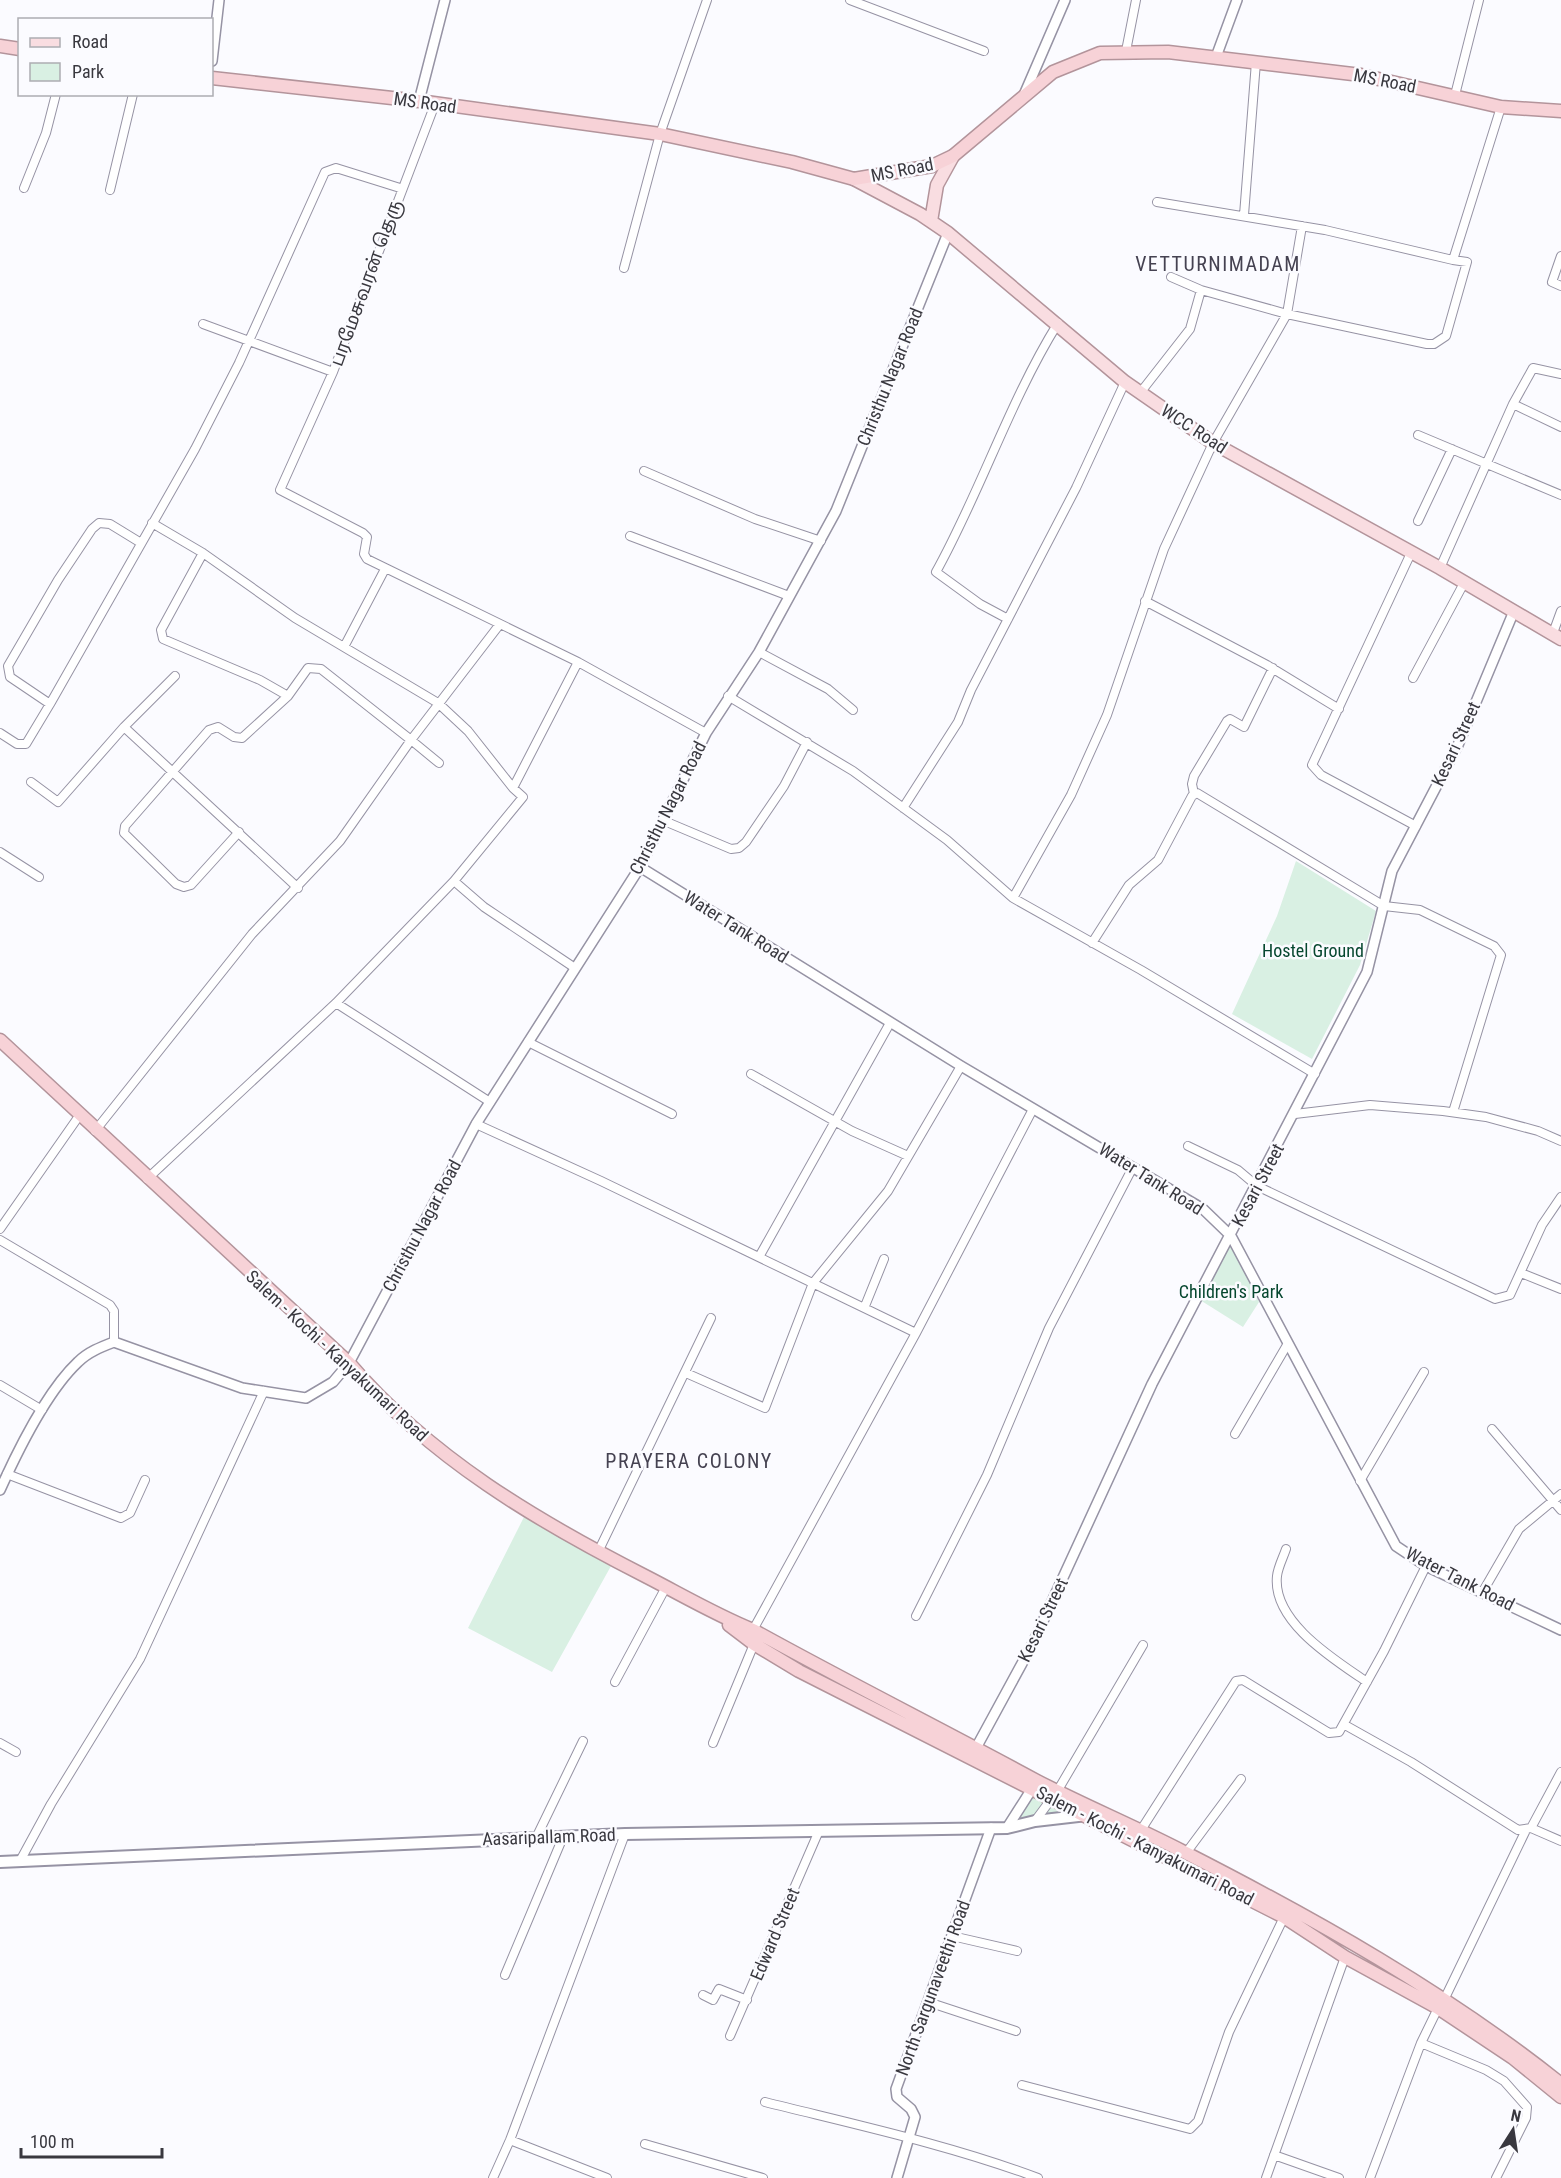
<svg xmlns="http://www.w3.org/2000/svg" width="1561" height="2178" viewBox="0 0 1561 2178" font-family="'Roboto Condensed','Noto Sans Tamil',sans-serif">
<style>
.green{fill:#d9f0e3}
.lines{fill:none;stroke-linecap:round;stroke-linejoin:round}
.minor-casing{stroke:#9693a4;stroke-width:10}
.tertiary-casing{stroke:#9693a4;stroke-width:12}
.secondary-casing{stroke:#9693a4;stroke-width:14}
.primary-casing{stroke:#b3949b;stroke-width:15}
.trunk-casing{stroke:#b3949b;stroke-width:15}
.minor{stroke:#fff;stroke-width:8}
.tertiary{stroke:#fff;stroke-width:9}
.secondary{stroke:#fff;stroke-width:10}
.primary{stroke:#f9dde1;stroke-width:12}
.trunk{stroke:#f7d2d7;stroke-width:12}
.labels{text-anchor:middle;stroke-width:5;stroke-linejoin:round;paint-order:stroke}
.street-label{font-size:18px;fill:#39383f;stroke:#fbfbff}
.park-label{font-size:18px;fill:#06472f;stroke:#fbfbff}
.neighbourhood-label{font-size:20px;letter-spacing:1.5px;fill:#454251;stroke:#fbfbff}
</style>
<rect width="100%" height="100%" fill="#fbfbff"/>
<path class="green" d="M1296,861l80,50 -16,54 -48,94 -80,-45 45,-98z
M1231,1239l28,63 -16,25 -43,-27z
M524,1517l87,49 -59,106 -84,-44z
M1034,1792l48,22 -69,8z"/>
<g class="lines">
<defs>
<path id="minor" d="M850,0l134,51
M1126,51l10,-51
M1455,95l24,-95
M435,104l-102,268 -53,118 83,43 4,4 -3,17 3,5 211,103 128,71
M24,188l22,-55 10,-39
M110,190l23,-96
M1157,202l168,28 128,30
M1244,215l12,-153
M1302,226l-15,88 140,30h7l12,-8 21,-74 -14,-2 48,-153
M1561,256l-9,26 9,4
M624,268l36,-134 47,-134
M203,324l130,48
M1140,393l50,-64 11,-39
M1513,404l20,-36 28,6
M1418,435l143,60
M644,471l111,48 66,22
M1418,521l34,-72
M152,523l51,30 92,65 143,85 30,28 45,57 65,-126
M630,536l159,60
M203,553l-42,77 2,9 97,41 28,16
M1411,553l-99,212 9,10 95,51
M1440,568l73,-164 48,23
M1145,601l122,64 72,44
M1008,619l-28,-15 -44,-32c45,-81 73,-170 122,-249
M1553,633l8,-22
M344,647l41,-78
M759,652l69,37 25,21
M175,676l-51,51 174,161
M1413,678l51,-95
M728,696l125,75 94,69 66,58 128,72 174,104
M50,704l-40,-27 -2,-11 50,-86 34,-51 7,-6 11,1 31,19
M0,733l17,11h9l24,-40 145,-255 44,-86 86,-191 11,-4 64,20
M31,782l27,20 66,-75
M513,788l10,9 -69,84 30,26 91,61
M1194,794l-2,-10 2,-8 33,-55 3,-2 14,8 29,-59
M903,808l55,-86 13,-32 105,-202 49,-106
M662,820l69,29 8,-1 7,-6 38,-56 23,-44
M239,832l-48,53 -7,2 -8,-3 -52,-51 1,-7 84,-96 9,-3 16,10 8,1 46,-42 20,-28 13,1 90,71 89,-116
M0,852l39,25
M1013,898l58,-103 36,-80 57,-166 49,-106 74,-129 -86,-24 -30,-13
M1092,943l37,-58 29,-25 34,-64 5,-3 187,113 36,4 74,36 7,9 -48,157
M336,1003l154,99
M528,1042l144,72
M751,1074l101,57 56,25
M1295,1114l75,-9 73,6 43,6 52,14 23,10
M476,1124l125,57 315,152
M95,1131l157,-197 88,-93 71,-101 28,23
M1188,1146l50,24 19,16 238,113 15,-4 32,-70 19,-28
M147,1179l189,-176 118,-122
M0,1229l79,-113
M0,1240l110,65 4,6v31
M759,1257l131,-234
M1521,1273l40,16
M865,1306l19,-47
M686,1373l79,35 48,-125 75,-92 73,-125
M0,1385l42,25
M1492,1429l69,81
M1235,1434l52,-89
M7,1474l114,44 9,-5 15,-33
M1360,1481l64,-109
M1286,1549c-3,9 -8,18 -9,27 -5,46 58,84 90,106
M598,1552l113,-234
M1482,1593l37,-64 42,-35
M916,1616l71,-141 62,-147 84,-161
M753,1630l163,-297 117,-224
M615,1682l51,-95
M1345,1725l66,37 107,68 13,-2 30,-56
M0,1743l16,9
M713,1743l41,-99
M1035,1821l23,-31 85,-145
M1531,1828l30,13
M1141,1830l95,-149 7,-1 86,53 10,-1 45,-81 42,-85
M536,1838l47,-97
M1186,1853l55,-74
M20,1861l31,-57 89,-145 124,-268
M952,1936l65,15
M505,1975l58,-138
M703,1995l10,5 6,-11 28,11
M1444,2000l82,-170
M928,2002l88,29
M1438,2008l-17,35 65,27 18,11 23,26 -1,11 -30,60
M730,2036l88,-203
M1022,2085l168,44 8,-8 31,-89 55,-115
M765,2102c92,23 185,43 273,76
M510,2140l97,38
M645,2144l118,34
M1274,2155l65,23
M493,2178l17,-38 115,-306
M1266,2178l79,-221
M1370,2178l51,-135"/>
<path id="tertiary" d="M1216,57l21,-57
M212,61l7,-61
M1024,95l41,-95
M419,101l26,-101
M640,867l321,199 242,143 28,27 165,310 30,20 135,64
M0,1490c18,-40 46,-98 78,-128 10,-10 23,-15 36,-20l128,46 64,10 27,-16 16,-19 127,-239 164,-257 66,-134 53,-81 77,-141 112,-278
M976,1748l56,-103 120,-261 215,-412 25,-101 66,-126 56,-134
M1007,1828l28,-44
M897,2178l18,-61 -4,-8 -14,-12 -1,-8 95,-261"/>
<path id="secondary" d="M0,1862l625,-28 382,-6 28,-7 52,-6"/>
<path id="primary" d="M854,179l66,35 28,19 177,149 88,61 227,125 121,71
M931,221l6,-36 16,-29"/>
<path id="trunk" d="M0,46l20,3
M212,78l207,23 241,33 132,28 62,17 78,-13 21,-10 100,-84 47,-19 68,-1 193,23 140,32 60,4
M0,1040l349,323c81,95 188,158 298,214 35,18 69,38 106,53 94,52 190,100 284,151 48,25 99,46 147,71 131,67 262,140 377,232
M729,1625l25,19 45,27 485,246 61,40 93,51 75,50 48,39"/>
</defs>
<use href="#minor" class="minor-casing"/>
<use href="#tertiary" class="tertiary-casing"/>
<use href="#secondary" class="secondary-casing"/>
<use href="#primary" class="primary-casing"/>
<use href="#trunk" class="trunk-casing"/>
<use href="#minor" class="minor"/>
<use href="#tertiary" class="tertiary"/>
<use href="#secondary" class="secondary"/>
<use href="#primary" class="primary"/>
<use href="#trunk" class="trunk"/>
</g>
<g class="labels">
<g class="street-label">
<text transform="translate(1385 81) rotate(11)" y="6">MS Road</text>
<text transform="translate(425 103) rotate(8)" y="6">MS Road</text>
<text transform="translate(902 170) rotate(-11)" y="6">MS Road</text>
<text transform="translate(366 283) rotate(-70)" y="6">பரமேசுவரன் தெரு</text>
<text transform="translate(890 377) rotate(-68)" y="6">Christhu Nagar Road</text>
<text transform="translate(1194 429) rotate(33)" y="6">WCC Road</text>
<text transform="translate(1456 744) rotate(-65)" y="6">Kesari Street</text>
<text transform="translate(668 808) rotate(-63)" y="6">Christhu Nagar Road</text>
<text transform="translate(736 927) rotate(32)" y="6">Water Tank Road</text>
<text transform="translate(1151 1179) rotate(32)" y="6">Water Tank Road</text>
<text transform="translate(1258 1185) rotate(-62)" y="6">Kesari Street</text>
<text transform="translate(422 1226) rotate(-62)" y="6">Christhu Nagar Road</text>
<text transform="translate(337 1356) rotate(43)" y="6">Salem - Kochi - Kanyakumari Road</text>
<text transform="translate(1460 1579) rotate(27)" y="6">Water Tank Road</text>
<text transform="translate(1043 1620) rotate(-64)" y="6">Kesari Street</text>
<text transform="translate(549 1837) rotate(-2)" y="6">Aasaripallam Road</text>
<text transform="translate(1145 1846) rotate(27)" y="6">Salem - Kochi - Kanyakumari Road</text>
<text transform="translate(775 1934) rotate(-67)" y="6">Edward Street</text>
<text transform="translate(933 1988) rotate(-70)" y="6">North Sargunaveethi Road</text>
</g>
<g class="park-label">
<text x="1313" y="957">Hostel Ground</text>
<text x="1231" y="1298">Children's Park</text>
</g>
<g class="neighbourhood-label">
<text x="1218" y="271">VETTURNIMADAM</text>
<text x="689" y="1468">PRAYERA COLONY</text>
</g>
</g>
<rect x="18" y="18" width="195" height="78" fill="#fbfbff" stroke="#adadb2" stroke-width="1.5"/>
<rect x="30" y="38" width="30" height="9" fill="#f9dde1" stroke="#adadb2" stroke-width="1.5"/>
<text x="72" y="48" font-size="18" fill="#39383f">Road</text>
<rect x="30" y="63" width="30" height="18" fill="#d9f0e3" stroke="#adadb2" stroke-width="1.5"/>
<text x="72" y="78" font-size="18" fill="#39383f">Park</text>
<g transform="translate(1513 2130) rotate(12)" stroke="#fbfbff" stroke-width="4.5" paint-order="stroke">
<path d="M0-4.5L10 22L0 15L-10 22Z" fill="#39383f"/>
<text y="-9" font-size="16" font-weight="bold" text-anchor="middle" fill="#39383f">N</text>
</g>
<path d="M21 2148v9h141v-9" fill="none" stroke="#39383f" stroke-width="3"/>
<text x="30" y="2148" font-size="18" fill="#39383f" stroke="#fbfbff" stroke-width="4.5" paint-order="stroke">100 m</text>
</svg>
